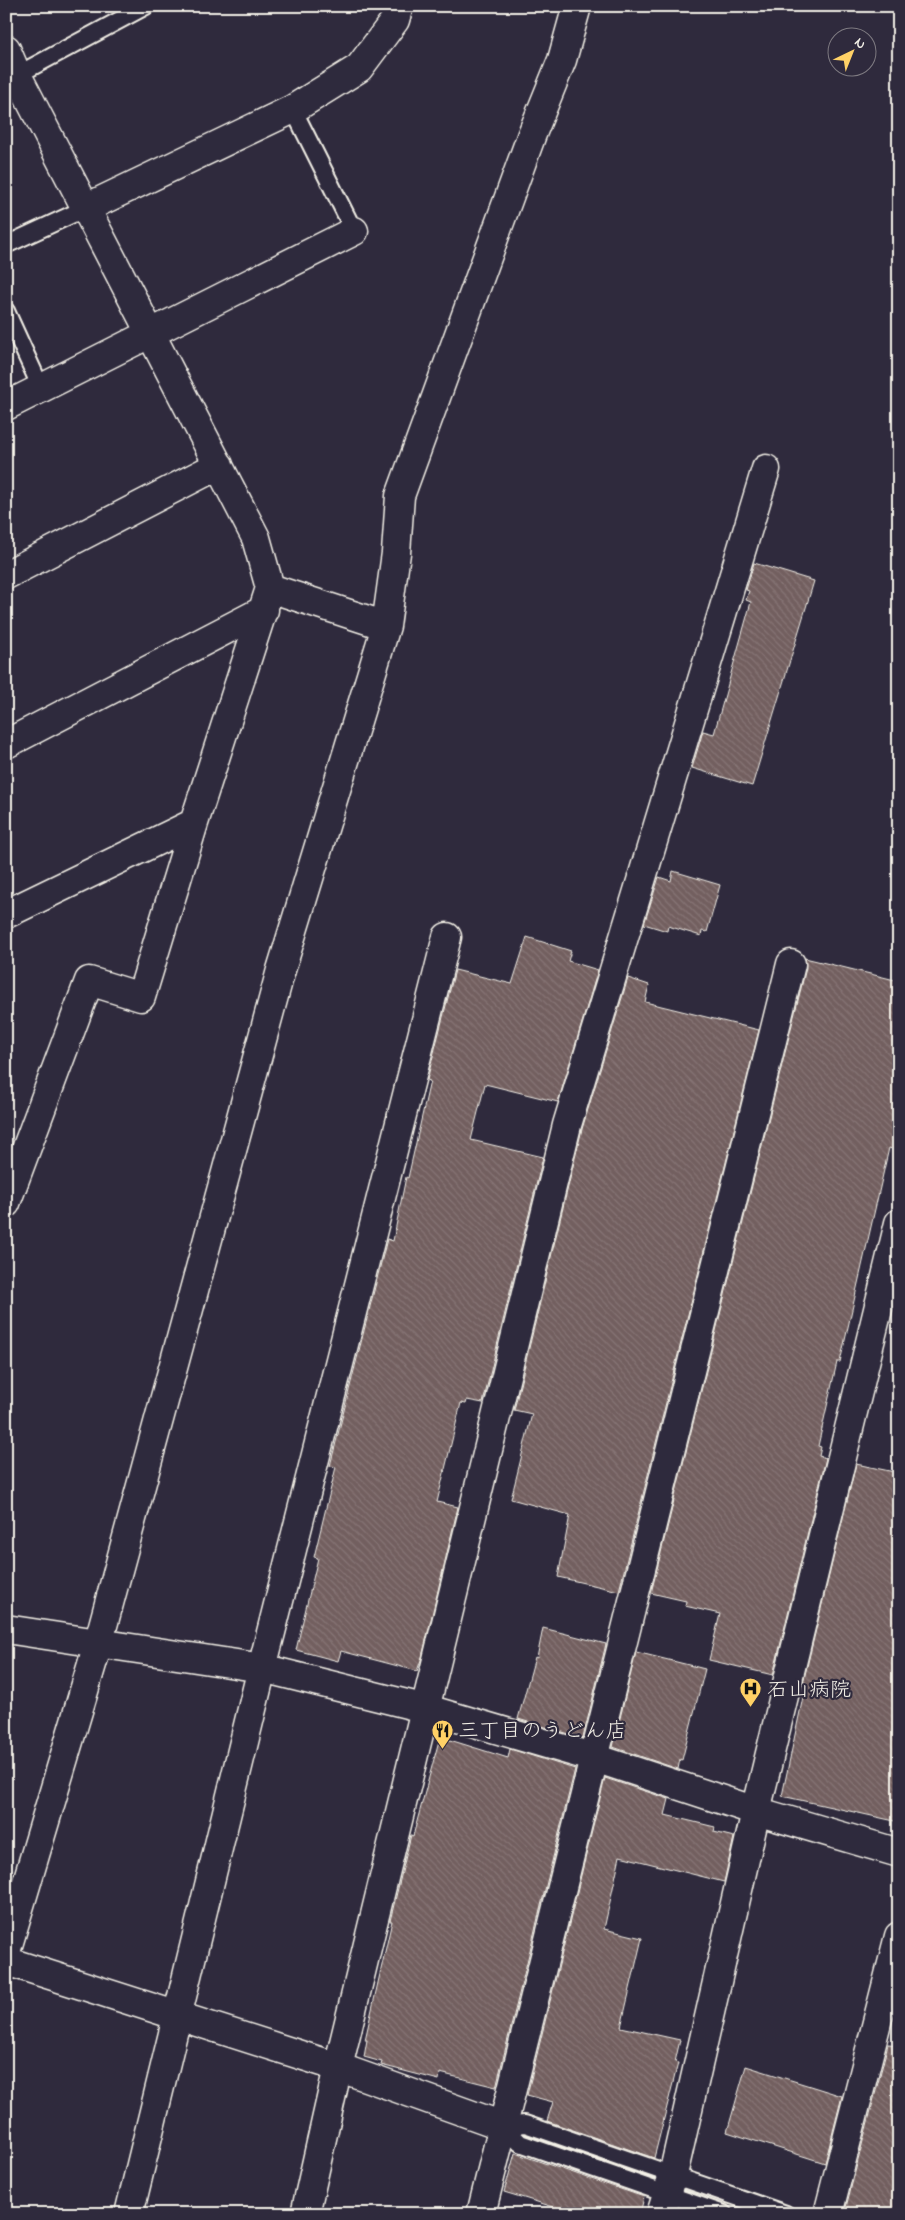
<svg xmlns="http://www.w3.org/2000/svg" width="905" height="2220" viewBox="0 0 905 2220" font-family="'Indie Flower','Klee One',sans-serif">
<style>
.lines{fill:none;stroke-linecap:round;stroke-linejoin:round}
.stream{stroke:#949ea9;stroke-width:11}
.building{fill:url(#building-back-hatch);stroke:#f4f1e8}
.service-casing{stroke:#f4f1e8;stroke-width:20}
.minor-casing{stroke:#f4f1e8;stroke-width:31}
.tertiary-casing{stroke:#f4f1e8;stroke-width:31}
.service{stroke:#2f2a3d;stroke-width:16}
.minor{stroke:#2f2a3d;stroke-width:28}
.tertiary{stroke:#2f2a3d;stroke-width:28}
.labels{text-anchor:middle;stroke-width:4.5;stroke-linejoin:round;paint-order:stroke}
.poi-label{font-size:21px;fill:#f4f1e8;stroke:#2f2a3d;text-anchor:start}
</style>
<defs>
<pattern id="building-back-hatch" width="6" height="6" patternUnits="userSpaceOnUse" patternTransform="scale(1.25)"><rect width="6" height="6" fill="#725e5f"/><path d="M-1 5l2 2M0 0l6 6M5-1l2 2" fill="none" stroke="#877676"/></pattern>
</defs>
<rect width="100%" height="100%" fill="#2f2a3d"/>
<filter id="ink" filterUnits="userSpaceOnUse"><feTurbulence type="fractalNoise" baseFrequency=".02" numOctaves="2"/><feDisplacementMap in="SourceGraphic" scale="10" xChannelSelector="R" yChannelSelector="G"/><feConvolveMatrix kernelMatrix="1 2 1 2 8 2 1 2 1" color-interpolation-filters="sRGB"/></filter>
<g filter="url(#ink)">
<g class="lines">
<path class="stream" d="M528,2134l124,42"/>
</g>
<path class="building" d="M754,563l60,18 -62,205 -60,-18 11,-37 11,3 37,-132 -5,-2 3,-9 -3,-1z
M673,871l47,14 -13,47 -5,-1 -1,5 -33,-10 -1,5 -23,-7 15,-47 12,4z
M527,937l44,14 -3,10 30,9 -40,132 -73,-18 -14,56 72,17 -60,246 -16,-3 -1,4 -5,-1 -24,99 21,5 -36,150 -5,14 -76,-20 -3,10 -42,-11 22,-92 -4,-1 22,-90 -6,-1 57,-227 6,2 13,-64 2,1 22,-97 -3,-1 28,-110 57,14z
M805,958l94,23v170l-10,-3 -49,214h-3l-19,84 3,1 -2,9 7,2 -53,217 -64,-15 11,-46 -35,-8 1,-5 -35,-8 155,-625z
M628,978l21,7 -4,17 114,28 -140,561 -61,-14 12,-62 -59,-16 21,-85 -18,-4 68,-281z
M856,1464l43,9v349l-117,-26 24,-113h-3z
M543,1628l63,16 -23,94 -65,-19 17,-62 2,1z
M636,1652l69,17 -23,91 -2,-1 -2,10 -65,-22z
M440,1737l68,21 2,-9 65,20 -79,318 -56,-14 -1,7 -58,-15 1,-3 -18,-5 3,-17h-2l27,-119h-2l21,-86 2,1z
M605,1778l64,21 -4,16 50,12 -1,5 20,5 -10,45 -104,-26 -16,73 38,9 -21,89 59,13 -5,22 3,1 -24,95 -107,-37 6,-19 -26,-7z
M888,2044l11,1v169h-41l-13,-3z
M746,2066l96,30 -17,67 -98,-31z
M515,2153l129,44 -4,17h-63l-73,-22z"/>
<g class="lines">
<defs>
<path id="service" d="M17,75l129,-69
M293,109l61,122
M6,245l80,-37
M6,311l35,77
M503,2126l22,-2 261,90
M503,2126l17,17 204,71"/>
<path id="minor" d="M6,49l11,26 239,463 14,50 116,38
M86,208l207,-99 66,-41 36,-48 4,-14
M6,406l348,-175
M6,575l213,-110
M6,744l258,-134
M6,914l188,-91
M6,1203l83,-222 52,16 53,-174 76,-235
M6,1952l92,-308 183,-674 105,-344 10,-73 4,-57 132,-362 30,-74 15,-54
M6,1961l332,106 165,59
M129,2214l133,-546 185,-731
M305,2214l33,-147 229,-942 199,-656
M481,2214l310,-1250
M661,2214l12,-39 83,-364 143,-588
M828,2214l71,-278"/>
<path id="tertiary" d="M6,1629l256,39 165,41 168,49 161,53 143,42"/>
</defs>
<use href="#service" class="service-casing"/>
<use href="#minor" class="minor-casing"/>
<use href="#tertiary" class="tertiary-casing"/>
<use href="#service" class="service"/>
<use href="#minor" class="minor"/>
<use href="#tertiary" class="tertiary"/>
</g>
</g>
<defs>
<symbol id="hospital-pin" viewBox="-11 -11 22 30"><path d="M0 17L-7.5 6A9.5 9.5 0 1 1 7.5 6Z" fill="#ffd166" stroke="#2f2a3d"/><path d="M-5-5h3v3.5h4V-5h3V5h-3V1.5h-4V5h-3Z" fill="#111"/></symbol>
<symbol id="restaurant-pin" viewBox="-11 -11 22 30"><path d="M0 17L-7.5 6A9.5 9.5 0 1 1 7.5 6Z" fill="#ffd166" stroke="#2f2a3d"/><path d="M-5-6h1v4h1v-4h1v4h1v-4h1v5L-1.5 .5V6h-2V.5L-5-1ZM5-6V6H3V1.5H1.5Q1.5-4 5-6Z" fill="#111"/></symbol>
</defs>
<g fill-rule="evenodd">
<use href="#hospital-pin" x="738" y="1676" width="25" height="34"/>
<use href="#restaurant-pin" x="430" y="1718" width="25" height="34"/>
</g>
<g class="labels">
<g class="poi-label">
<text x="767" y="1696">石山病院</text>
<text x="458" y="1737">三丁目のうどん店</text>
</g>
</g>
<rect width="905" height="2220" fill="none" stroke="#2f2a3d" stroke-width="25"/>
<rect x="12" y="12" width="880" height="2195" fill="none" stroke="#f4f1e8" stroke-width="2" filter="url(#ink)"/>
<g transform="translate(852 52) rotate(43)"><circle r="24" fill="#2f2a3d" stroke="#7e7a81"/>
<path d="M0-4L9 19L0 12L-9 19Z" fill="#ffd166"/>
<text y="-8" font-size="14" font-weight="bold" text-anchor="middle" fill="#f4f1e8">N</text>
</g>
</svg>
